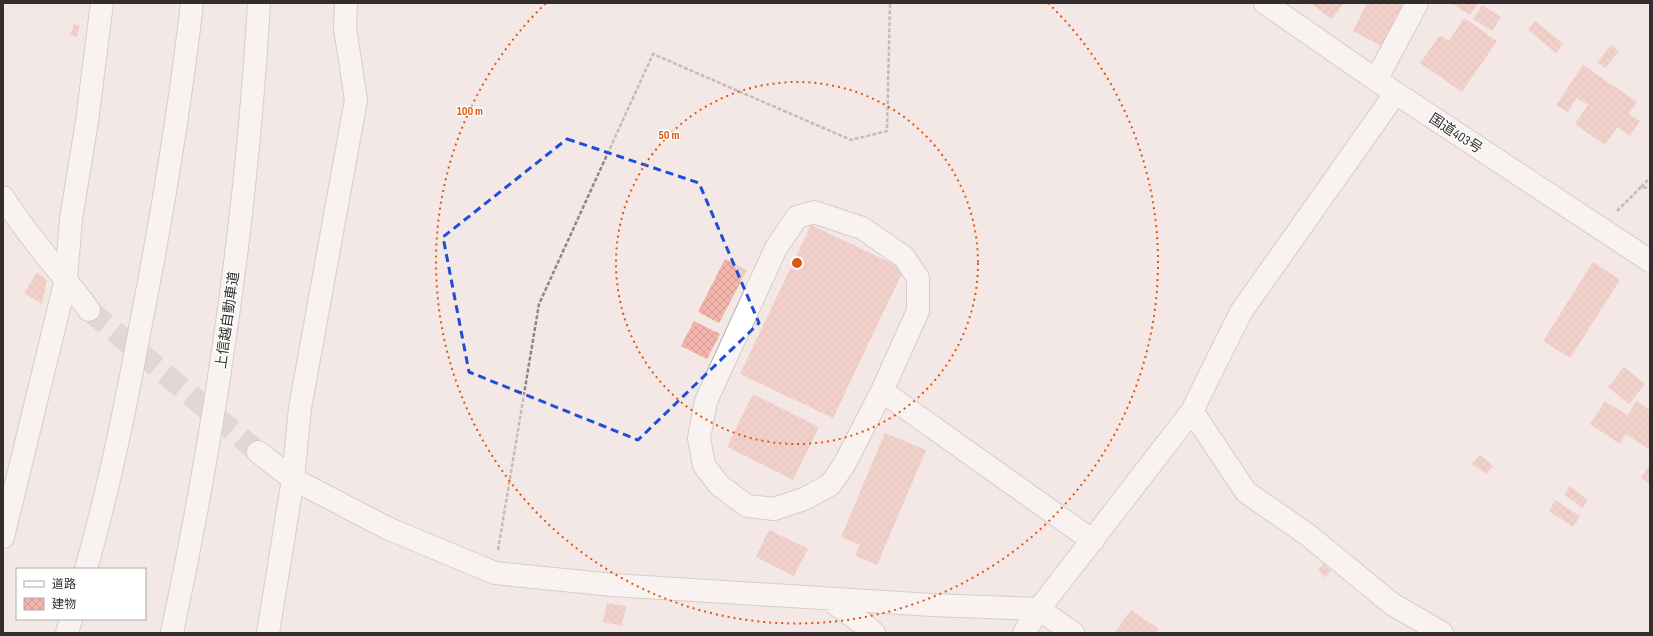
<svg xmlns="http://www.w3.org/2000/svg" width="1653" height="636" viewBox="0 0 1653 636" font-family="'Sofia Sans Condensed','Noto Sans JP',sans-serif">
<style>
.building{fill:url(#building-cross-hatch)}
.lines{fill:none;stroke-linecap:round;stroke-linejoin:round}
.minor-tunnel{stroke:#ccc3c1;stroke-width:22;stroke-dasharray:22 11;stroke-linecap:butt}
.minor-casing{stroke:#b6acaa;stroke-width:24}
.highway-casing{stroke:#b6acaa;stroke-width:24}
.path{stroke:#8e8785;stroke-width:2.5;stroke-dasharray:4 2;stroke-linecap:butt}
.minor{stroke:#fff;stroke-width:22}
.highway{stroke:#fff;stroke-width:22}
.marked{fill:none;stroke:#1d4ed8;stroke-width:3;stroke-dasharray:8 5;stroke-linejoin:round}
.ring{fill:none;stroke:#df570e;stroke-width:2;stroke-dasharray:2 4}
.labels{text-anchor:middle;stroke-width:3;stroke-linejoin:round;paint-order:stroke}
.street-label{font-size:14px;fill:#322e2d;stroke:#fff}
.centre{fill:#df570e;stroke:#fff;stroke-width:2}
.ring-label{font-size:12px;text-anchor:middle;font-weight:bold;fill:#df570e;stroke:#fff;stroke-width:3;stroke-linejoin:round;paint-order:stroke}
</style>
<defs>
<pattern id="building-cross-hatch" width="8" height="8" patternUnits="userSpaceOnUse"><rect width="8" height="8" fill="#f4b5ac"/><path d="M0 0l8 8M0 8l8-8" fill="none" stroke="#d29c94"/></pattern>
</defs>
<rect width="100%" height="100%" fill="#f3e8e6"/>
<path class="building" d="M1310,3h34l-12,16z
M1367,3h31l5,2 -21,41 -29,-15z
M1451,3h27l-8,12z
M1482,5l19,12 -9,14 -19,-12z
M1464,18l33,23 -35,51 -42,-29 20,-28 9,6z
M1535,21l28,23 -7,9 -28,-23z
M74,24l6,2 -3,11 -7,-2z
M1611,45l8,6 -14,17 -8,-6z
M1583,65l54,37 -8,12 11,7 -10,15 -13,-9 -12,18 -30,-21 13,-19 -11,-7 -9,14 -12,-7z
M811,225l93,44 -71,149 -93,-44z
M725,259l22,11 -28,53 -21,-11z
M1593,262l27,18 -50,78 -27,-17z
M37,272l10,8 -5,24 -18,-11z
M694,321l26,13 -13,25 -26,-13z
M1624,367l21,17 -16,20 -21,-17z
M753,394l66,33 -26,53 -66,-33z
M1605,401l22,14 10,-14 13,9v37l-2,2 -22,-15 -6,10 -30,-20z
M885,433l41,17 -49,115 -22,-9 5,-11 -19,-8z
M1480,455l13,11 -7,8 -14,-10z
M1648,467l2,2v15l-9,-6z
M1570,486l18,14 -6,8 -18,-14z
M1555,500l25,16 -7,11 -24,-16z
M769,530l39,19 -14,27 -38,-19z
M1324,564l7,7 -6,7 -7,-8z
M607,603l19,3 -4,20 -19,-4z
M1131,610l28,19 -3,4h-42z"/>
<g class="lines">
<path class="minor-tunnel" d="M89,310l169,142"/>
<defs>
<path id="minor" d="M1376,80l41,-77
M3,197c25,40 58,75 86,113
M814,212l48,16 42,29 14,21v33l-36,80 -38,74 -14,20 -26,14 -30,10 -27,-3 -28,-21 -15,-20 -5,-27 7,-37 70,-153 21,-31z
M882,391l211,150
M1192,411l54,81 62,43 84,69 50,29
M258,452l35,27 94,49 108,45 118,12 319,20 107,4 34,24
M3,537l63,-258 5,-60 16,-98 15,-118
M829,599l33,24 12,10
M268,633l25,-154 7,-71 56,-308 -11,-72 1,-25
M1024,633l15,-24 153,-198 49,-99 154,-218"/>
<path id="highway" d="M1265,3l111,77 274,181
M86,569c24,-84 41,-170 57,-256 20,-103 37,-206 49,-310
M67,633l4,-14
M172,633c44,-207 75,-418 87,-630"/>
</defs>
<use href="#minor" class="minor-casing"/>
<use href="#highway" class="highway-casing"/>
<path class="path" d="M1641,187l9,-9
M1617,211l24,-24 9,1
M498,550l41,-246 114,-250 198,86 36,-9 3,-128"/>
<use href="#minor" class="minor"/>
<use href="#highway" class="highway"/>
</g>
<path d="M0 0H1653V636H0ZM567,139l132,44 60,140 -121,117 -169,-68 -26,-135z" fill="#f3e8e6" fill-opacity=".55" fill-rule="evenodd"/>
<path class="marked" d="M567,139l132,44 60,140 -121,117 -169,-68 -26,-135z"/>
<g class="ring">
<circle cx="797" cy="263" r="181"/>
<path d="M1048 3A361 361 0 1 1 546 3"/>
</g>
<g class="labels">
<g class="street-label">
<text transform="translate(1456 133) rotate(33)" y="5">国道403号</text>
<text transform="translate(227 320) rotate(-82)" y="5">上信越自動車道</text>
</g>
</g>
<circle cx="797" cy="263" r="6" class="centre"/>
<g class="ring-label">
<text x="470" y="115">100 m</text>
<text x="669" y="139">50 m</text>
</g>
<rect width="1653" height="636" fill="none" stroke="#322e2d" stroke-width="8"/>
<rect x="16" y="568" width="130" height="52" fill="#ffffff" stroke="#adabab"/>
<rect x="24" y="581" width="20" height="6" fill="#ffffff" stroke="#adabab"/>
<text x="52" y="588" font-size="12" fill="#322e2d">道路</text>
<rect x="24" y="598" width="20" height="12" fill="url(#building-cross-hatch)" stroke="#adabab"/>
<text x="52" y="608" font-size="12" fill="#322e2d">建物</text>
</svg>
